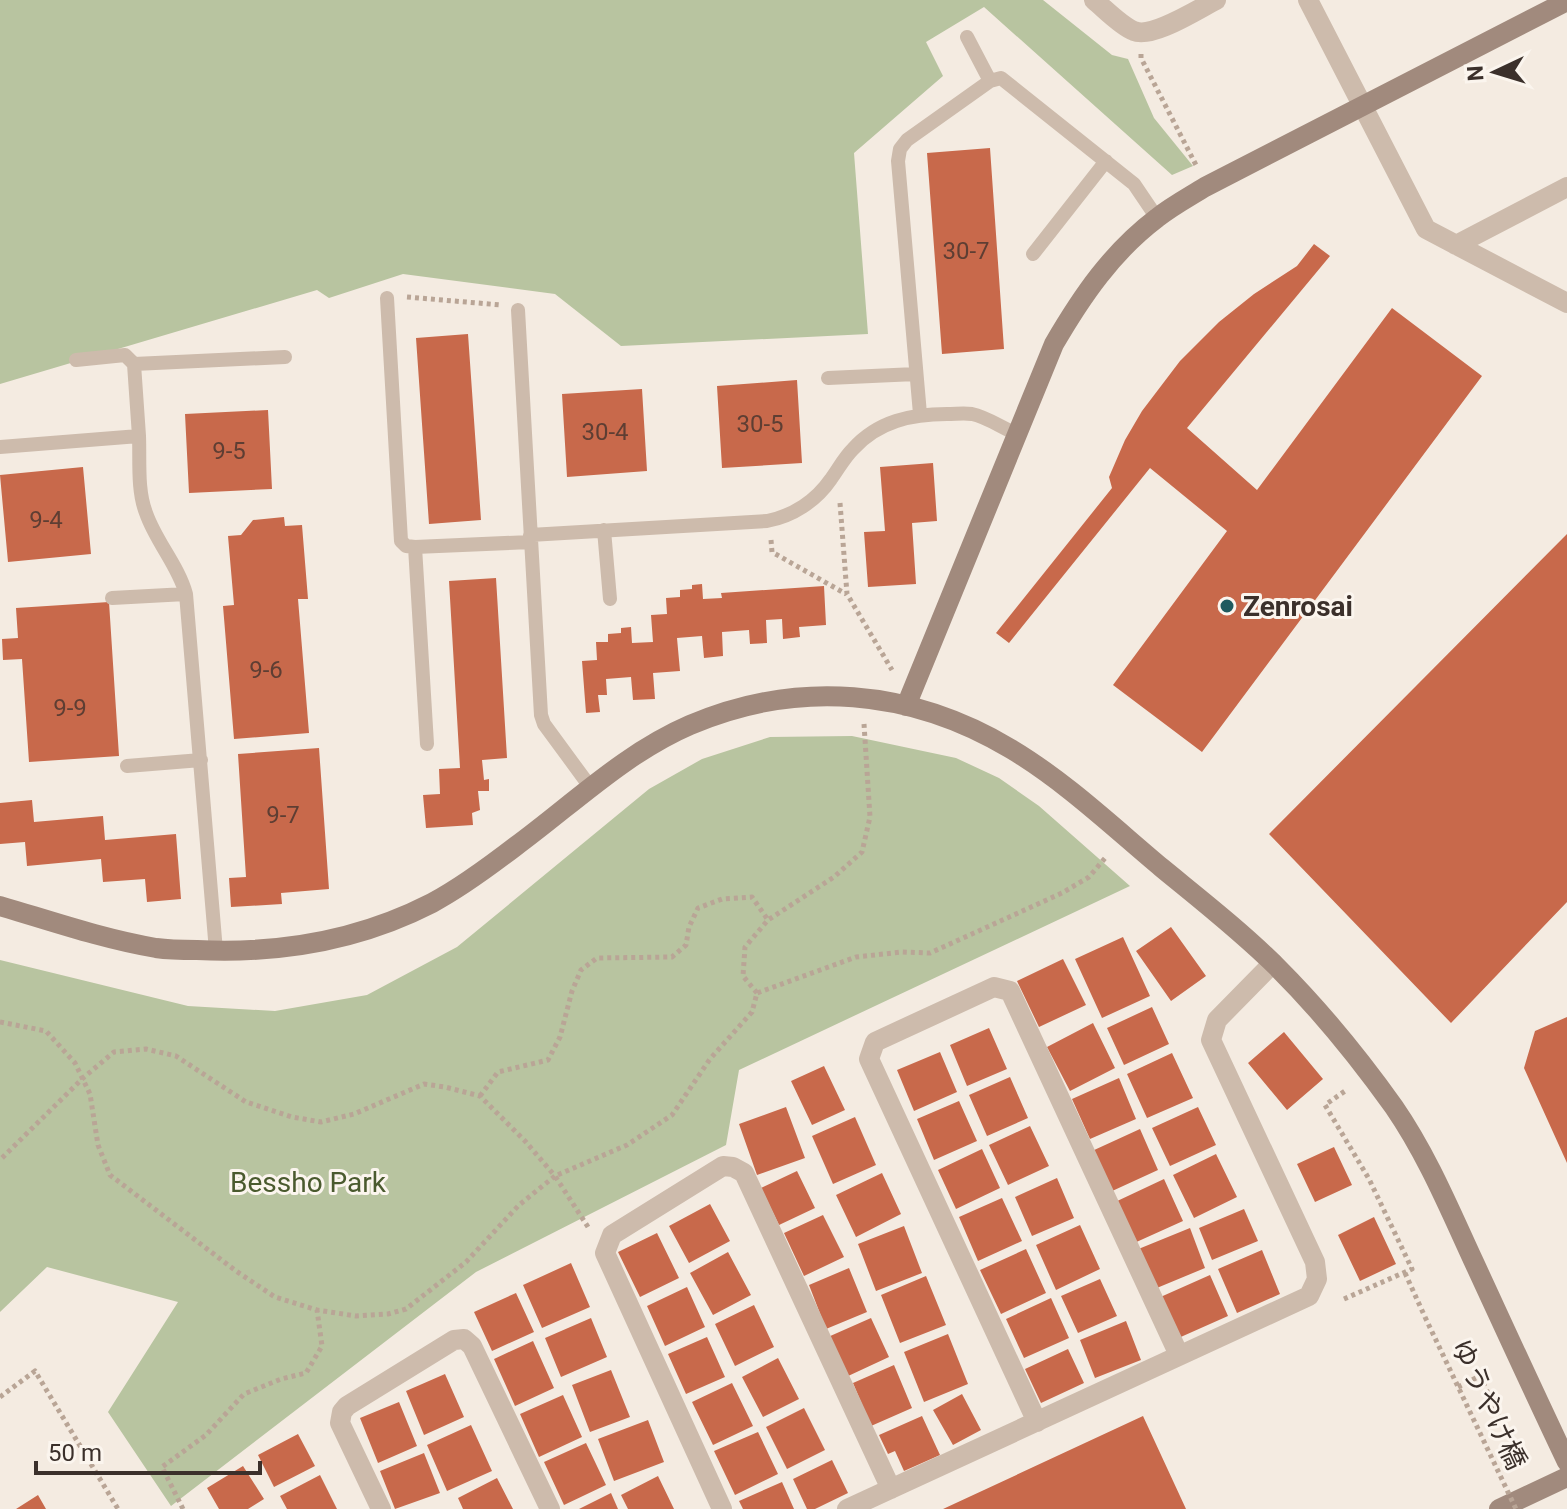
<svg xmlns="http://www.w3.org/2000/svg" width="1567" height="1509" viewBox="0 0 1567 1509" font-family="Roboto,'Noto Sans JP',sans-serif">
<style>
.green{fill:#b8c4a0}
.building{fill:#c8694b}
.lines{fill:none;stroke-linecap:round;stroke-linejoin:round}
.path{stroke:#b9a596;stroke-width:5;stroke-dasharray:4 4;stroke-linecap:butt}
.lane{stroke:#cdbbac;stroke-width:14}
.street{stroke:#cdbbac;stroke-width:20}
.secondary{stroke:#a18a7d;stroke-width:20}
.path-bridge{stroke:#b9a596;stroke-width:5;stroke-dasharray:4 4;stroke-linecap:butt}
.poi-dot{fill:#1f5a5e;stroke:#fbf5ee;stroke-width:3}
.labels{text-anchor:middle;stroke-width:6;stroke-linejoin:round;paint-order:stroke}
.number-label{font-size:24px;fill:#5e3e33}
.poi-label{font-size:28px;font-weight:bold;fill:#3b302b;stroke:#fbf5ee;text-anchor:start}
.park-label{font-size:28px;fill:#4a5a2e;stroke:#fbf5ee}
.street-label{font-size:28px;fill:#3b302b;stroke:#fbf5ee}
</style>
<rect width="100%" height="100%" fill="#f4ebe1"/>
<path class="green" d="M0,0h1043l69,55 16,4 26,59 39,48 -21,9 -188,-168 -58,35 17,34 -89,77 14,181 -247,12 -66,-52 -152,-20 -74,24 -12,-8 -317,94z
M852,736l104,22 43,20 40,28 91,80 -391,184 -13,75 -250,127 -305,234 -63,-94 70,-110 -131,-35 -47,45v-352l188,46 87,5 92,-16 90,-48 192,-158 53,-30 68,-22z"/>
<path class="building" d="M990,148l14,201 -62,5 -15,-201z
M1314,244l16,12 -143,172 70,62 135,-182 90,68 -280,376 -89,-67 114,-154 -77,-63 -141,175 -13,-10 116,-145 -3,-11 16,-37 17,-29 38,-50 39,-39 35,-28 43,-28z
M468,334l13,186 -52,4 -13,-186z
M797,380l5,83 -80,5 -5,-82z
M642,389l5,82 -80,6 -5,-83z
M268,410l4,79 -83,4 -4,-79z
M933,463l4,58 -25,2 4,61 -48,3 -4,-55 21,-1 -5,-64z
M83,467l8,87 -83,8 -8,-87z
M284,517l1,9 17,-1 6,74h-10l11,134 -75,6 -11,-133 11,-1 -6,-69 13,-1 12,-15z
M1567,534v368l-116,121 -182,-189z
M496,578l11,180 -25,2 2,20 5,-1v12h-11l2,19 -8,3 1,12 -47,3 -3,-33 17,-1 -1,-25 21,-1 -11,-187z
M702,584l1,15 19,-1 -1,-5 103,-7 2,39 -27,2 1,10 -17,2 -1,-20 -16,1 1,23 -17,1 -1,-14 -27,2 1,24 -19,2 -2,-22 -25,2 3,33 -27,2 2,26 -22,1 -2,-23 -25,2 1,16h-9l2,17 -14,1 -4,-52 15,-1 -1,-18h12v-8l13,-1v-5l10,-1 1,16 21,-1 -2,-27 16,-1 -1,-16 14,-1v-7l12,-1v-4z
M109,602l10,154 -90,6 -7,-103 -19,1 -1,-21 16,-1 -2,-30z
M319,748l10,141 -48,4 1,11 -51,3 -2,-29 17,-1 -8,-123z
M32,800l2,22 69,-6 2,24 71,-6 5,65 -34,3 -2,-23 -42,3 -2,-23 -74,7 -2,-24 -25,2v-41z
M1171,927l35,49 -35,25 -35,-50z
M1123,937l27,59 -48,22 -27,-59z
M1063,959l23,46 -47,22 -22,-46z
M1152,1007l17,37 -45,21 -17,-37z
M1567,1017v146l-43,-95 11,-37z
M1093,1023l22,45 -45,23 -23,-44z
M989,1028l18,41 -40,17 -17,-41z
M1284,1032l39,47 -36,31 -39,-47z
M940,1052l17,40 -43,19 -17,-41z
M1172,1053l21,45 -46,20 -20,-44z
M824,1066l21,44 -33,15 -21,-44z
M1010,1077l18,41 -41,18 -18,-41z
M1119,1078l17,41 -46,20 -18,-40z
M959,1101l18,40 -43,19 -17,-41z
M786,1107l19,51 -48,17 -18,-51z
M1198,1107l18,38 -46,21 -18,-38z
M855,1117l21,48 -43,19 -21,-48z
M1030,1126l19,40 -41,19 -19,-40z
M1140,1129l18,41 -48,22 -18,-41z
M1334,1147l18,38 -37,17 -18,-38z
M982,1149l18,39 -44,21 -18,-39z
M1216,1154l21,43 -43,21 -21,-43z
M797,1171l18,37 -36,17 -18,-37z
M882,1173l19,41 -45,23 -20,-42z
M1057,1178l17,40 -42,18 -17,-39z
M1164,1179l19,42 -51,23 -19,-41z
M1002,1198l20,43 -44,20 -19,-44z
M710,1204l20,37 -41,22 -20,-37z
M1244,1209l14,32 -46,19 -13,-32z
M823,1215l21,42 -40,19 -20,-43z
M1374,1217l22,47 -36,17 -22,-46z
M1080,1225l20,44 -44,21 -20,-45z
M904,1226l18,47 -46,18 -18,-47z
M1190,1228l15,40 -53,22 -16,-40z
M657,1233l22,45 -39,19 -22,-45z
M1026,1249l20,44 -45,21 -21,-44z
M1262,1250l18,44 -43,19 -19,-44z
M728,1252l23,43 -38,20 -23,-42z
M571,1263l19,44 -48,21 -19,-43z
M849,1268l18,44 -41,17 -17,-44z
M1210,1275l18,41 -54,24 -18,-41z
M926,1276l20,49 -46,18 -19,-48z
M1100,1279l17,37 -39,17 -17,-37z
M687,1287l18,40 -40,19 -18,-40z
M516,1293l18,39 -42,19 -18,-39z
M1051,1298l18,40 -45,20 -18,-39z
M754,1305l20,42 -39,19 -20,-42z
M591,1318l16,39 -46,20 -16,-39z
M871,1318l18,39 -43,20 -18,-40z
M1126,1321l15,39 -46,18 -15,-38z
M948,1334l20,50 -44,18 -20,-50z
M707,1337l18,40 -39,17 -18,-40z
M533,1341l21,47 -39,18 -21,-47z
M1068,1349l16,34 -43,20 -16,-34z
M778,1358l21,41 -36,18 -21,-40z
M894,1365l18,43 -41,18 -18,-43z
M611,1370l19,47 -40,15 -18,-47z
M445,1374l19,43 -40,18 -18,-44z
M732,1383l21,43 -40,19 -21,-43z
M962,1394l19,36 -28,15 -20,-35z
M563,1395l19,42 -43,20 -19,-43z
M399,1402l18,44 -39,17 -18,-45z
M804,1408l21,42 -38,19 -21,-42z
M922,1416l18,39 -36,16 -9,-20 -7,3 -9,-19z
M1143,1416l43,93h-243z
M648,1420l16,42 -50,19 -16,-42z
M471,1425l21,46 -45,20 -20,-46z
M758,1432l20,42 -43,21 -21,-44z
M298,1434l17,32 -41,21 -16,-32z
M586,1443l20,42 -42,20 -20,-43z
M424,1453l16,40 -45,16 -15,-38z
M832,1460l16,33 -33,16h-8l-14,-30z
M243,1466l21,33 -16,10h-29l-12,-21z
M320,1475l17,34h-50l-7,-13z
M658,1476l16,33h-46l-7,-14z
M497,1478l16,31h-50l-5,-11z
M782,1482l12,27h-51l-4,-8z
M611,1493l7,16h-39z
M38,1495l8,14h-30z"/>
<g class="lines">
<path class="path" d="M1141,54v4l56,109
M407,297l94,8
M840,503l7,91 45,76
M771,540l1,12 74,42
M757,993l-14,-17 2,-29 23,-27 66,-43 28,-25 8,-35 -6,-93
M0,1022l46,9 29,32 15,31 8,51 12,30 126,96 39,26 42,13 39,6 32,-2 18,-5 60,-47 53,-57 36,-29 -30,-35 -45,-45 -35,-9 -21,-3 -70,30 -33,8 -29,-5 -46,-15 -70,-46 -30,-7 -32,3 -31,26 -83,82
M480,1096l18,-24 50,-12 12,-23 12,-46 9,-21 16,-12 75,-1 14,-12 3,-18 9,-19 24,-9 30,-2 16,23
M588,1227l-33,-51 72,-31 45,-30 38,-56 42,-47 5,-19 99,-36 46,-5 28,1 132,-60 27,-16 17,-20
M1405,1273l20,44
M1344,1299l68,-30 -43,-90 -44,-74 20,-14
M1458,1387l22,-11 27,58
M0,1397l35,-26 83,138
M183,1509l-21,-42 44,-32 38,-41 37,-15 25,-6 16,-27 -5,-36"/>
<path class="lane" d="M967,37l23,44
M1033,254l73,-93
M387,298l14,243 5,5 9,1 115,-5
M518,310l23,405 3,9 47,64
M76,360l49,-5 9,9
M828,378l88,-4
M920,414l-22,-253 2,-12 7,-9 83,-59 11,-3 133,106 23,34
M139,436c1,25 -2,54 7,77 10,29 32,52 40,81l30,357
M0,447l139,-11 -5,-72 151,-7
M604,530l6,69
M530,535l237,-14c26,-5 49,-20 64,-42 8,-11 13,-21 22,-30 25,-28 59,-35 94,-35 9,0 17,-1 25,0 15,3 30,14 45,20
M415,547l12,197
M112,598l74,-4
M127,766l74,-6"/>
<path class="street" d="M1094,0c11,9 27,26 40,31 18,8 64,-22 82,-31
M1308,0l118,229 141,74
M1456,245l111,-58
M1037,1422l-168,-363 6,-17 119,-55 16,4 169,364
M381,1509l-41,-86 2,-11 5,-6 107,-66 10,-1 8,7 78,163
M722,1509l-117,-256 7,-18 111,-69 10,1 11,6 147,316
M847,1509l462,-213 8,-17 -2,-17 -104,-222 6,-20 56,-57"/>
<path class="secondary" d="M906,706l148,-362c28,-48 58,-92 103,-126 15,-12 32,-21 48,-31l362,-186
M0,906c51,15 103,33 156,42 14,2 28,2 41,2 83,4 161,-9 235,-47 30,-16 58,-37 84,-57 57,-42 109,-93 174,-121 108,-46 221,-36 321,24 55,33 102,78 151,119 39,32 80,64 115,99 43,43 82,91 117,140 33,48 55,101 79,153 31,67 62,135 94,202
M1499,1509l68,-32"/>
<path class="path-bridge" d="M1425,1317l91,192"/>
</g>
<circle class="poi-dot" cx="1227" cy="606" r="8"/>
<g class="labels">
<g class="number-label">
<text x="966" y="259">30-7</text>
<text x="760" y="432">30-5</text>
<text x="605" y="440">30-4</text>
<text x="229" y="459">9-5</text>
<text x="46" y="528">9-4</text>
<text x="266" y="678">9-6</text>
<text x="70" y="716">9-9</text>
<text x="283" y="823">9-7</text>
</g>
<g class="poi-label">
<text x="1243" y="616">Zenrosai</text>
</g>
<g class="park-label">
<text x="308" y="1192">Bessho Park</text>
</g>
<g class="street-label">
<text transform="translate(1489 1404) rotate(65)" y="10">ゆうやけ橋</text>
</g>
</g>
<g transform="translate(1495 72) rotate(266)" stroke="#fbf5ee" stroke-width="6" paint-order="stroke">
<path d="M0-6L14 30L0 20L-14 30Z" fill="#3b302b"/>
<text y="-12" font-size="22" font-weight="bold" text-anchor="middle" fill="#3b302b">N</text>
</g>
<path d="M36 1461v12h224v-12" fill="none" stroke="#3b302b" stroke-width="4"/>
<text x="48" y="1461" font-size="24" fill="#3b302b" stroke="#fbf5ee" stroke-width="6" paint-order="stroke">50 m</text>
</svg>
